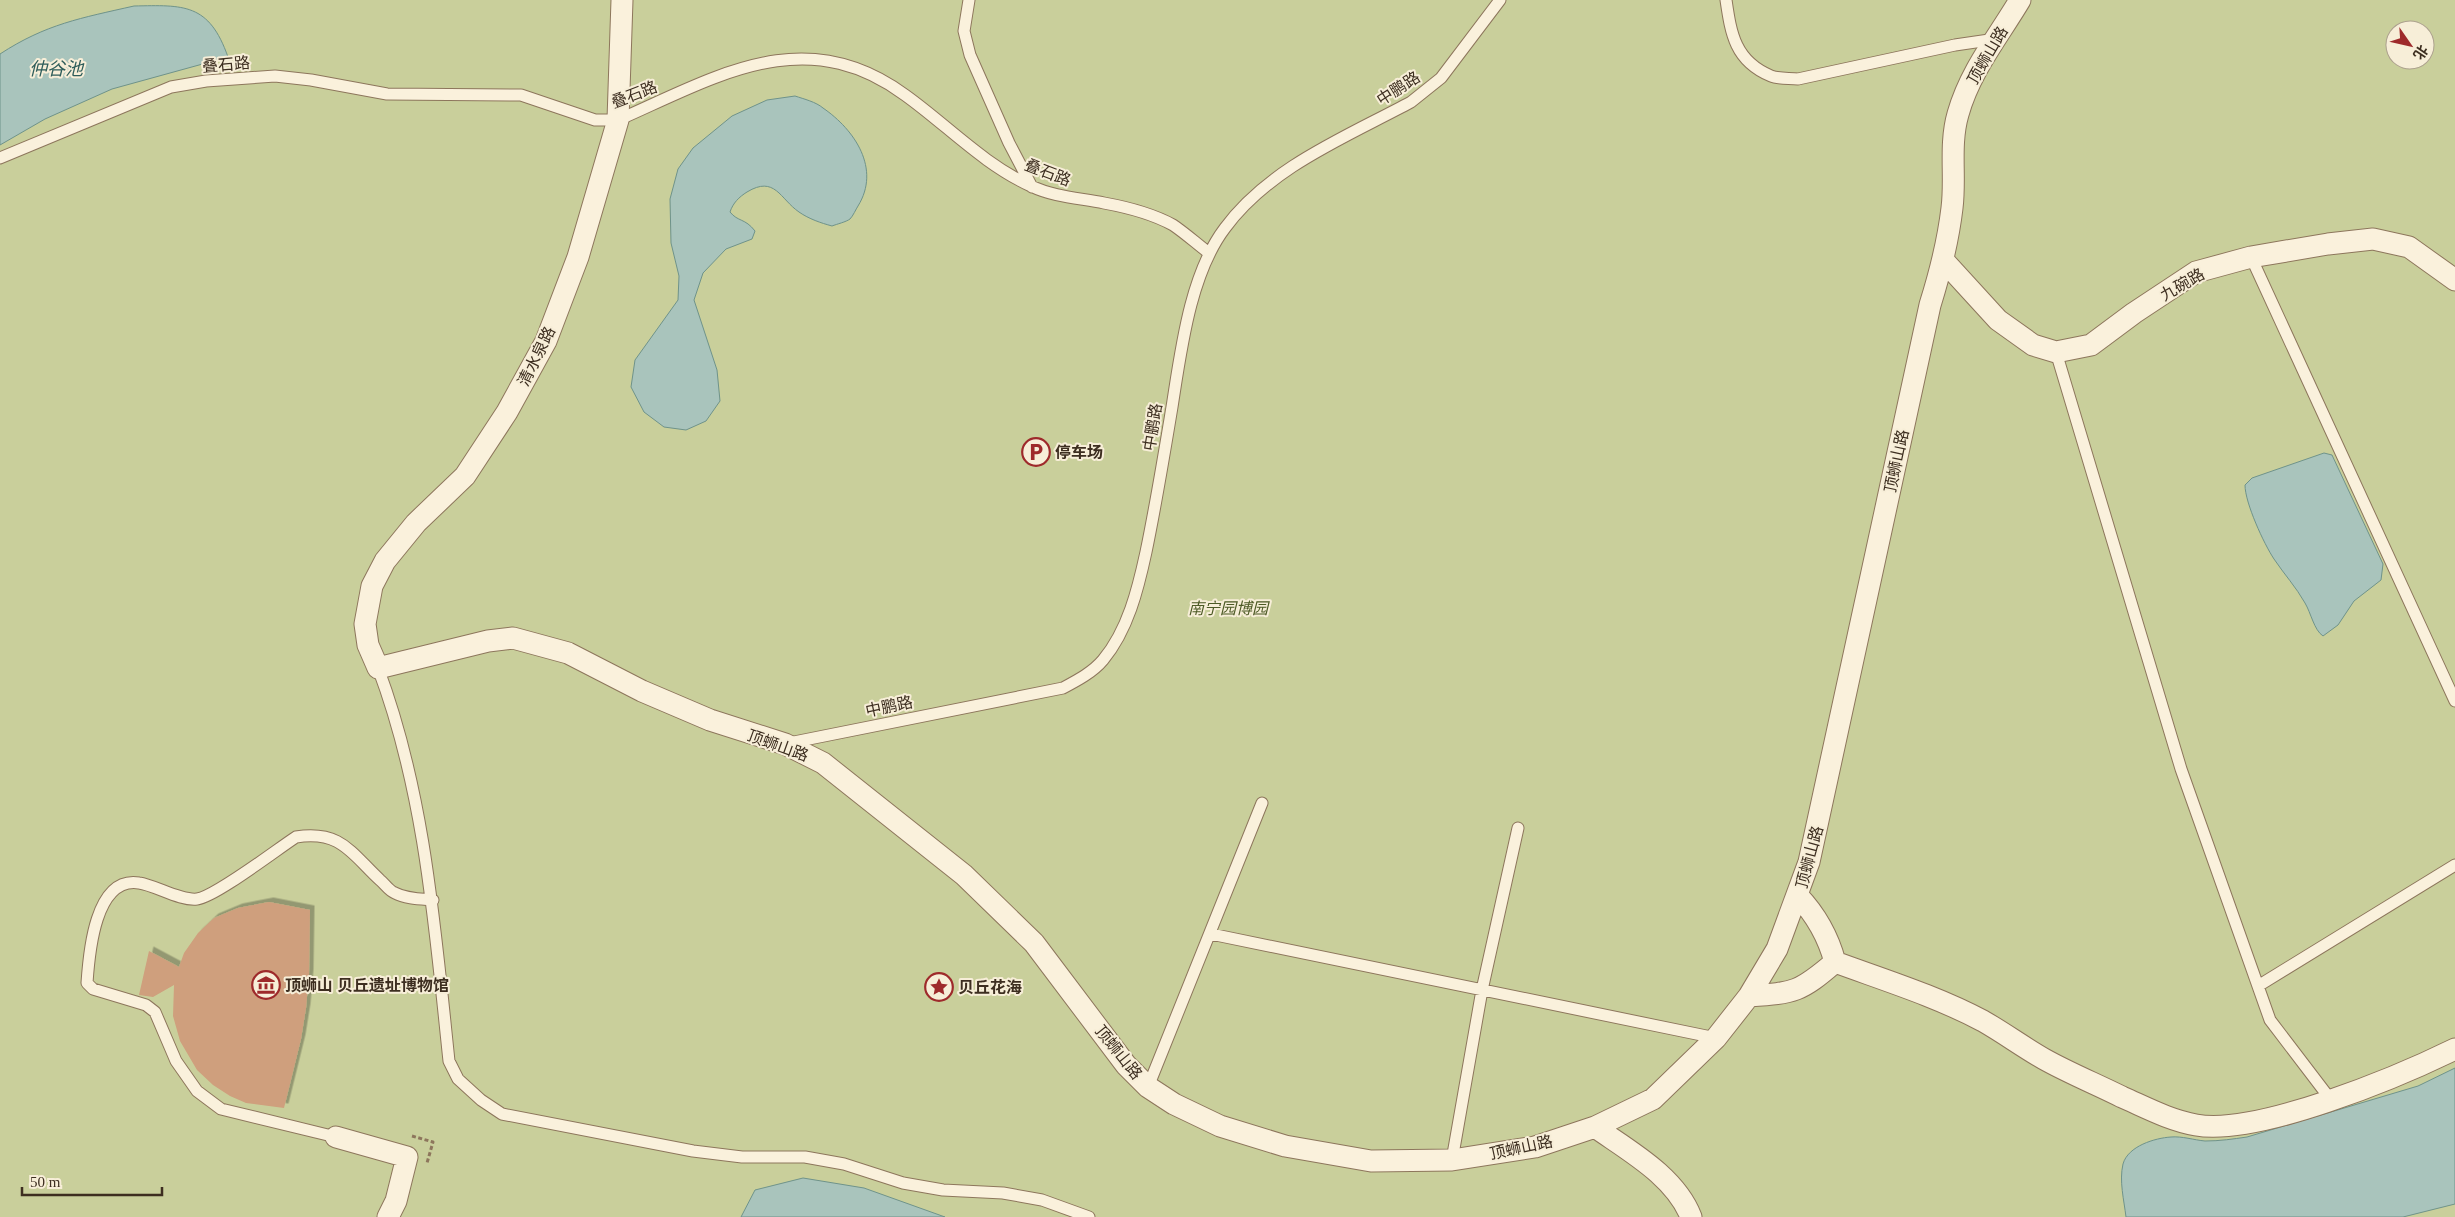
<svg xmlns="http://www.w3.org/2000/svg" width="2455" height="1217" viewBox="0 0 2455 1217" font-family="'Times New Roman','Noto Sans SC',serif">
<style>
.green{fill:#c9cf9b;fill-rule:evenodd}
.water{fill:#a9c4bc;stroke:#6f938a}
.building{fill:#cf9f7d;filter:url(#shadow)}
.lines{fill:none;stroke-linecap:round;stroke-linejoin:round}
.lane-casing{stroke:#8d765c;stroke-width:13}
.street-casing{stroke:#8d765c;stroke-width:23}
.path{stroke:#8d765c;stroke-width:3;stroke-dasharray:4 2.5;stroke-linecap:butt}
.lane{stroke:#faf1dc;stroke-width:11}
.street{stroke:#faf1dc;stroke-width:21}
.labels{text-anchor:middle;stroke-width:4;stroke-linejoin:round;paint-order:stroke}
.street-label{font-size:16px;fill:#3d2e20;stroke:#f7eed8}
.poi-label{font-size:16px;font-weight:bold;fill:#3d2e20;stroke:#f7eed8;text-anchor:start}
.park-label{font-size:16px;font-style:italic;fill:#4d5a26;stroke:#f7eed8}
.water-label{font-size:18px;font-style:italic;fill:#2f5d5a;stroke:#f7eed8}
</style>
<defs>
<filter id="shadow"><feDropShadow dx="4.5" dy="-4.5" stdDeviation="0" flood-color="#0004"/></filter>
</defs>
<rect width="100%" height="100%" fill="#f0e4c8"/>
<path class="green" d="M0,0h2455v1217h-2455zM2395,30h30v30h-30z"/>
<path class="water" d="M134,6c50,-1 75,-3 94,51l-116,32 -67,30 -45,26v-91c46,-30 81,-36 134,-48z
M795,96c9,3 21,6 28,12 32,22 58,61 35,98 -2,3 -5,10 -8,13 -4,3 -13,5 -18,7 -11,-3 -23,-7 -33,-14 -19,-13 -24,-37 -52,-20 -8,5 -14,11 -17,20 8,10 15,6 25,19l-3,8 -26,10 -23,24 -9,27 23,70 3,31 -14,20 -20,9 -22,-3 -20,-15 -13,-25 4,-27 43,-60 1,-24 -8,-33 -1,-44 8,-30 15,-21 39,-32 35,-16z
M2324,453l8,2 51,109 -2,16 -27,21 -16,24 -15,11c-9,-6 -12,-23 -18,-33 -9,-16 -21,-29 -31,-44 -10,-15 -29,-56 -29,-74l7,-7z
M2455,1068v136l-52,13h-277c-2,-17 -7,-36 -3,-53 5,-18 32,-26 48,-27 11,-1 23,3 34,4 15,0 28,-2 42,-4l171,-51z
M803,1178l61,10 81,29h-204l14,-27z"/>
<path class="building" d="M269,902l41,8 -1,64 -3,34 -5,31 -17,69 -38,-5 -16,-7 -17,-11 -16,-15 -17,-29 -7,-25 1,-31 -21,12 -14,-2 10,-44 30,16 5,-14 14,-20 16,-15 24,-10z"/>
<g class="lines">
<defs>
<path id="lane" d="M969,0l-5,31 6,24 39,88 23,44
M1726,0c5,34 9,61 45,76 7,3 18,2 27,3l157,-34 41,-6
M0,158l171,-71 35,-6 69,-5 36,4 76,14 134,1 74,25h23c98,-43 187,-99 287,-25 42,30 78,69 126,91 23,11 48,12 73,17 22,4 49,11 69,22 12,8 24,19 36,28
M2251,257l204,444
M2056,352l125,417 89,251 61,80
M378,668c47,125 57,261 71,393l9,18 23,21 21,14 191,37 49,6h63l39,7 59,19 40,7 60,3 39,7 47,17
M789,743l274,-55c15,-8 30,-16 40,-28 25,-30 35,-71 43,-108 10,-48 18,-97 26,-145 9,-57 18,-133 53,-179 45,-61 121,-91 186,-126l30,-24 59,-78
M1211,934l505,104
M2258,986l197,-121
M1148,1087l114,-284
M336,1137l-115,-28 -24,-18 -21,-30 -21,-49 -9,-7 -53,-16 -6,-6c2,-30 8,-107 52,-100 16,2 41,18 58,16 18,-2 79,-49 99,-62 45,-7 55,16 84,43 5,4 9,11 15,13 11,6 26,6 38,7
M1452,1160l30,-170 36,-162"/>
<path id="street" d="M622,0l-4,120 -40,137 -32,84 -39,71 -42,64 -49,47 -31,38 -13,25 -7,38 3,21 10,23 110,-27 25,-3 55,15 74,38 68,29 75,24 38,19 141,112 70,68 92,122 22,22 26,17 46,22 65,20 86,15 81,-1 83,-13 60,-20 58,-28 63,-61 33,-42 28,-47 32,-87 121,-557c10,-32 18,-63 22,-97 4,-31 -3,-63 6,-94 12,-43 40,-77 62,-114
M1944,261l54,59 35,25 23,7 35,-7 43,-32 62,-41 55,-15 77,-13 45,-5 36,8 46,33
M1798,896c19,20 30,40 37,66
M1749,996c46,-3 51,-4 86,-34 49,18 101,34 148,59 21,12 40,26 61,38 25,14 52,25 78,38 25,11 47,23 74,28 61,11 202,-48 259,-76
M1595,1127c34,24 80,49 96,90
M336,1137l71,20 -11,44 -8,16"/>
</defs>
<use href="#lane" class="lane-casing"/>
<use href="#street" class="street-casing"/>
<path class="path" d="M412,1136l21,6 -6,21"/>
<use href="#lane" class="lane"/>
<use href="#street" class="street"/>
</g>
<defs>
<symbol id="parking-ring" viewBox="-11 -11 22 22"><circle r="9.5" fill="#f7eed8" stroke="#9e2a2b" stroke-width="1.5"/><path d="M-3.5-5.5H1a3.5 3.5 0 0 1 0 7H-1V5.5H-3.5ZM-1-3.4V-.6H.8a1.4 1.4 0 0 0 0-2.8Z" fill="#9e2a2b"/></symbol>
<symbol id="museum-ring" viewBox="-11 -11 22 22"><circle r="9.5" fill="#f7eed8" stroke="#9e2a2b" stroke-width="1.5"/><path d="M0-6L6-3V-2H-6V-3ZM-5-1h2V3h-2ZM-1-1h2V3h-2ZM3-1h2V3H3ZM-6 4H6V6H-6Z" fill="#9e2a2b"/></symbol>
<symbol id="sight-ring" viewBox="-11 -11 22 22"><circle r="9.5" fill="#f7eed8" stroke="#9e2a2b" stroke-width="1.5"/><path d="M0-6L1.8-2.2L6-1.7L2.9 1.2L3.7 5.4L0 3.3L-3.7 5.4L-2.9 1.2L-6-1.7L-1.8-2.2Z" fill="#9e2a2b"/></symbol>
</defs>
<g fill-rule="evenodd">
<use href="#parking-ring" x="1020" y="436" width="32" height="32"/>
<use href="#museum-ring" x="250" y="969" width="32" height="32"/>
<use href="#sight-ring" x="923" y="971" width="32" height="32"/>
</g>
<g class="labels">
<g class="street-label">
<text transform="translate(1987 55) rotate(-60)" y="6">顶蛳山路</text>
<text transform="translate(226 64) rotate(-5)" y="6">叠石路</text>
<text transform="translate(1398 88) rotate(-33)" y="6">中鹏路</text>
<text transform="translate(634 94) rotate(-21)" y="6">叠石路</text>
<text transform="translate(1048 172) rotate(21)" y="6">叠石路</text>
<text transform="translate(2182 284) rotate(-30)" y="6">九碗路</text>
<text transform="translate(536 356) rotate(-64)" y="6">清水泉路</text>
<text transform="translate(1152 427) rotate(-81)" y="6">中鹏路</text>
<text transform="translate(1896 461) rotate(-78)" y="6">顶蛳山路</text>
<text transform="translate(889 706) rotate(-12)" y="6">中鹏路</text>
<text transform="translate(778 745) rotate(20)" y="6">顶蛳山路</text>
<text transform="translate(1809 857) rotate(-75)" y="6">顶蛳山路</text>
<text transform="translate(1119 1052) rotate(51)" y="6">顶蛳山路</text>
<text transform="translate(1521 1147) rotate(-12)" y="6">顶蛳山路</text>
</g>
<g class="poi-label">
<text x="1055" y="458">停车场</text>
<text x="285" y="991">顶蛳山 贝丘遗址博物馆</text>
<text x="958" y="993">贝丘花海</text>
</g>
<g class="park-label">
<text x="1228" y="614">南宁园博园</text>
</g>
<g class="water-label">
<text x="56" y="75">仲谷池</text>
</g>
</g>
<g transform="translate(2410 45) rotate(124)"><circle r="24" fill="#f7eed8" stroke="#ada18e"/>
<path d="M0-4L9 19L0 12L-9 19Z" fill="#9e2a2b"/>
<text y="-8" font-size="14" font-weight="bold" text-anchor="middle" fill="#3d2e20">北</text>
</g>
<path d="M22 1187v8h140v-8" fill="none" stroke="#3d2e20" stroke-width="2.5"/>
<text x="30" y="1187" font-size="15" fill="#3d2e20" stroke="#f7eed8" stroke-width="4" paint-order="stroke">50 m</text>
</svg>
